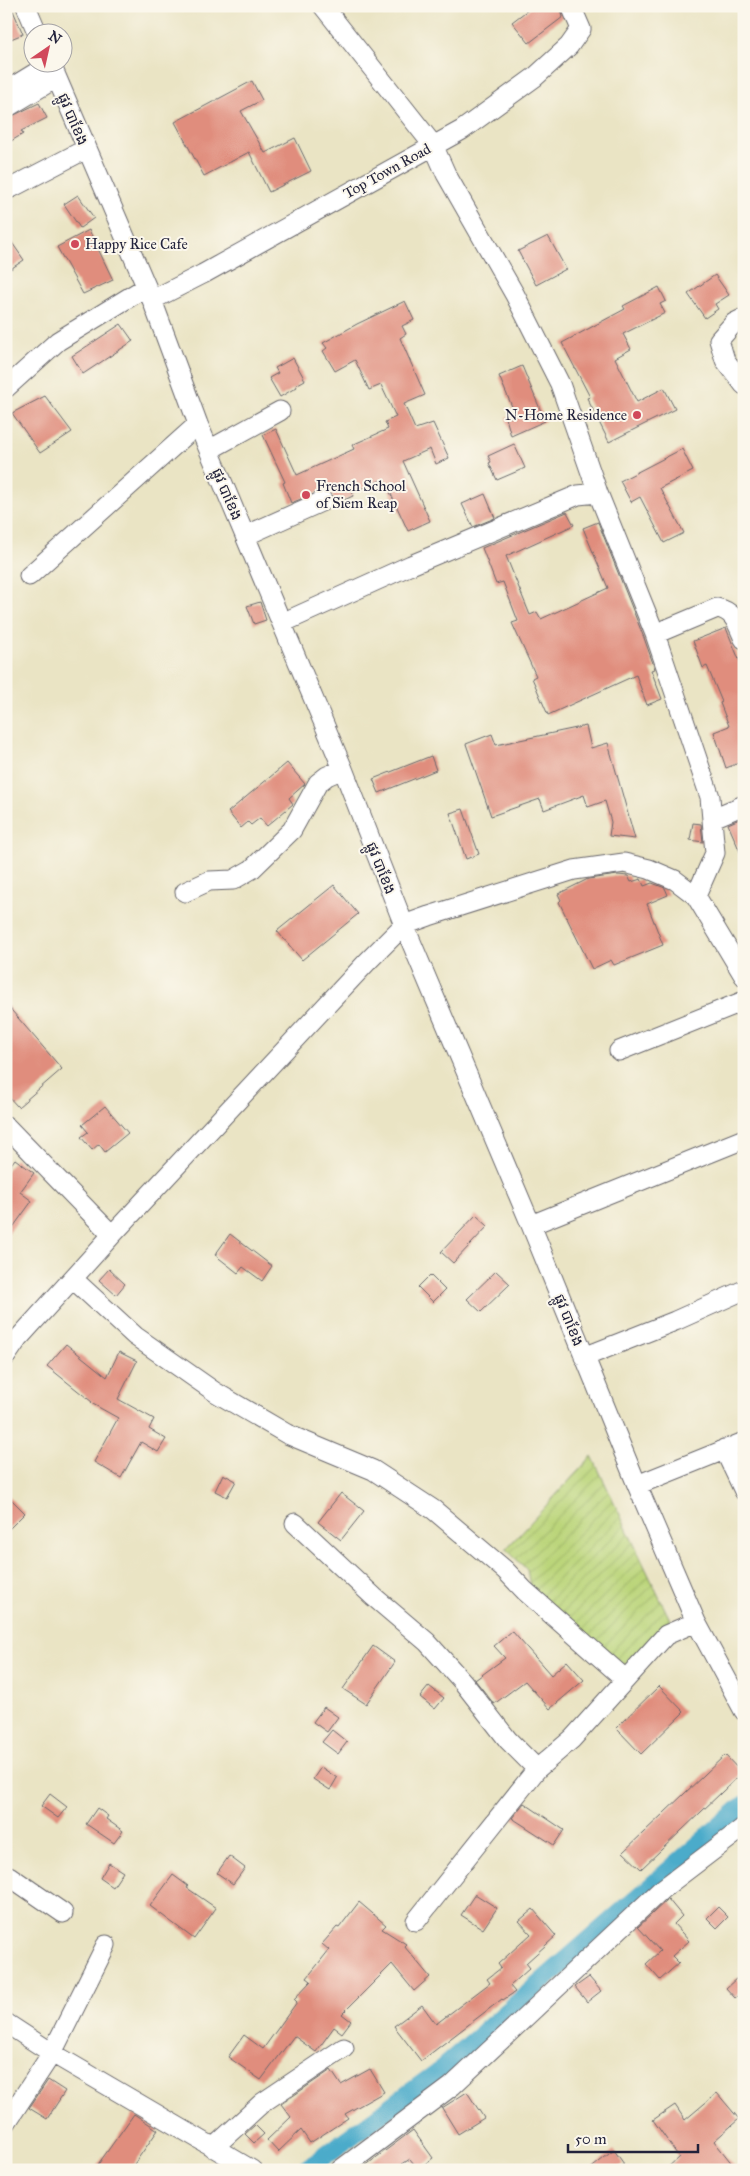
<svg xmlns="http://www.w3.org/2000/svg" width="750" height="2176" viewBox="0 0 750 2176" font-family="'IM FELL Great Primer','Noto Sans Khmer',serif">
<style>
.garden{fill:url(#garden-furrows);stroke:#6e7c5a}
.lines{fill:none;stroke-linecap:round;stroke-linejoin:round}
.canal{stroke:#4babca;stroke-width:19}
.building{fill:#e08d7d}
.minor-casing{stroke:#68666b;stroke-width:21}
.minor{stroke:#fff;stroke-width:19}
.poi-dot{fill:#d1495b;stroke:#fbf7ec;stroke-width:2}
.labels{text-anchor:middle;stroke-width:4;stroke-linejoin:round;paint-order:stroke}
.street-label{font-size:15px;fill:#22223b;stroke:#fbf7ec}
.poi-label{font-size:15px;fill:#22223b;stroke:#fbf7ec;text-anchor:start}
</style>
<defs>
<pattern id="garden-furrows" width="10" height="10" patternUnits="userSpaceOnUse" patternTransform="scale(1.25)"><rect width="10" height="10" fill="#bbd57a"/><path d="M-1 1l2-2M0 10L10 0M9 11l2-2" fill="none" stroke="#a0b76a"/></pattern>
</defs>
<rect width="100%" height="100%" fill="#fbf7ec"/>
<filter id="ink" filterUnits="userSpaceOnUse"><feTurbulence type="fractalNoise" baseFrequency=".02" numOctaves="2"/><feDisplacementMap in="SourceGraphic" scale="10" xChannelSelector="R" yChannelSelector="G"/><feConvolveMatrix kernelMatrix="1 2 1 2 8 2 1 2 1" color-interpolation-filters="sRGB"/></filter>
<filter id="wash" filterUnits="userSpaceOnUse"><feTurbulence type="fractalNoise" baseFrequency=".0096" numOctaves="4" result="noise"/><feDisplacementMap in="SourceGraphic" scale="20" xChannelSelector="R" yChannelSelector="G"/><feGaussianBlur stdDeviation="1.12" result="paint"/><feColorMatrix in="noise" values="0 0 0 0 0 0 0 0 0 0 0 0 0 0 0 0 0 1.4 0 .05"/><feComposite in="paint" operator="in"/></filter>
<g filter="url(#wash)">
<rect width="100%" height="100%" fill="#eae4c4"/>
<path class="garden" d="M592,1456l80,168 -47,47 -95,-85 -3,-16 -21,-21z"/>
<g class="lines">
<path class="canal" d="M305,2170l132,-97 307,-268"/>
</g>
<g id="blocks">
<path class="building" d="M6,6h5l12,28 -17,7z
M533,6h27l3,11 -34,26 -17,-21z
M252,81l10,19 -21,11 24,42 30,-15 16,33 -42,21 -20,-40 -45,24 -29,-54z
M39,103l8,15 -26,13 2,3 -17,10v-25z
M78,195l16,23 -14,10 -16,-24z
M89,230l24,50 -30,14 -26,-47z
M6,234l18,26 -18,12z
M548,236l18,33 -30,16 -18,-34z
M715,275l14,20 -14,9 3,5 -13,9 -17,-24z
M659,287l7,14 -6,3 5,9 -42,21 8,15 -16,9 22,44 27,-14 11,21 -66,33 -22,-44 3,-1 -28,-54 63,-34 -2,-3z
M405,301l9,19 -12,6 4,8 -6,4 25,57 -21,9 11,25 18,-6 16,35 -13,6 -6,-15 -27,12 27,60 -22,10 -24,-52 -32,14 1,3 -20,9v-9l-9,-6 -33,13 -8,-20 2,-1 -22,-47 13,-6 21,46 57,-26 -2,-4 36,-16 -3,-7 11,-5 -15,-32 -12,5 -14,-30 -20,11 -12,-20 4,-3 -4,-5 34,-19z
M121,324l12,17 -50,33 -11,-18z
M293,358l12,22 -9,5 1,2 -17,10 -11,-19 9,-5 -3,-5z
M522,366l23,55 -34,15 -5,-18 10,-2 -17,-40z
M45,396l27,36 -32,21 -28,-40z
M514,444l11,24 -28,12 -8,-17 2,-1 -3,-6z
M682,449l11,22 -33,17 24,45 -20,10 -24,-46 -9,5 -11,-21z
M485,494l10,24 -22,9 -11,-23z
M567,512l7,13 -68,31 24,59 7,-3 4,7 67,-31 -25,-60 15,-6 46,116 11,31 -4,1 11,29 -15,6 -11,-30 -88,40 -16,-37 4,-2 -24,-53 6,-2 -15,-39 -7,2 -14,-36z
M260,602l6,18 -12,4 -7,-18z
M726,628l14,34 4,-2v101l-18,7 -12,-36 15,-6 -9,-23 2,-1 -15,-36 -4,2 -10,-27z
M586,726l5,22 17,-5 27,96 -26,-3 2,-14 -6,-21 -17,6 -4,-12 -40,15 -4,-11 -49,17 -25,-72 26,-10 4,11z
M431,756l5,14 -57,23 -6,-14z
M287,763l18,21 -16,14 4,6 -26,22 -7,-8 -9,7 -3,-3 -7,6 -13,-16z
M463,809l16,45 -13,5 -16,-46z
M744,817v44l-16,-37z
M693,823l8,1 2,18 -13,-2z
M618,875l10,1 3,6 10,-3 3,7 8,-3 13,5 3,7 -21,9 16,41 -49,20 -3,-5 -19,9 -33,-67 2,-2 -3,-6 30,-15z
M334,885l24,29 -56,46 -25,-29z
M6,1004l56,65 -44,38 -12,-13z
M105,1106l23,27 -23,19 -6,-8 -7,6 -11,-13 7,-5 -6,-7z
M15,1159l19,14 -14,19 12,9 -26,36v-66z
M476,1215l12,11 -35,37 -12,-11z
M230,1234l42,32 -10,15 -19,-14 -5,6 -23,-18z
M109,1269l16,15 -9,11 -17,-15z
M496,1271l14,13 -29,28 -14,-13z
M430,1275l15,15 -12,12 -15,-15z
M66,1344l41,33 12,-25 18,9 -19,38 36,20 -5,10 17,10 -8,13 -17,-10 -20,36 -27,-16 24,-44 -27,-15 1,-1 -45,-36z
M223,1474l13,7 -9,16 -12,-6z
M341,1493l23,18 -23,29 -23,-18z
M6,1494l19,19 -19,19z
M512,1631l39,44 16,-14 17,19 -34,29 -25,-28 -31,23 -19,-24 30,-22 -11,-12z
M373,1646l22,16 -29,42 -23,-15z
M429,1686l15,12 -9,11 -15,-12z
M659,1686l25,26 -43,42 -25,-26z
M324,1707l14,10 -11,15 -14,-10z
M332,1730l15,12 -9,12 -16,-12z
M725,1755l17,18 -101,96 -18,-17z
M321,1767l16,11 -7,12 -17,-11z
M50,1794l17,13 -9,11 -17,-12z
M524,1803l40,27 -10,15 -42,-27z
M97,1808l11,8 -2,3 17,12 -9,12 -28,-19z
M229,1856l16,12 -12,16 -16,-11z
M109,1863l14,9 -10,15 -13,-9z
M173,1875l15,11 -1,2 29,20 -22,31 -44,-33z
M475,1894l22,14 -14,21 -22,-14z
M668,1899l14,17 -8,8 15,17 -17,15 7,7 -19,17 -14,-16 14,-13 -22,-24z
M359,1902l27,23 -4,4 24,15 -2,2 26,31 -16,14 -22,-27 -50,50 9,7 -9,12 -8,-6 -18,25 -22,-16 -33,44 -33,-23 16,-22 19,14 34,-47 -3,-3 17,-18 -4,-3 22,-28 -7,-6 15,-17 2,1z
M718,1907l10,10 -11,11 -10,-10z
M533,1909l23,27 -30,27 4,5 -20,18 5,6 -12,8 -1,-1 -81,62 -27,-35 28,-21 14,19 54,-41 -3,-4 14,-11 -3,-4 33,-30 -12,-13z
M589,1977l12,14 -14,11 -12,-15z
M737,1978l7,8v4l-9,8 -9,-10z
M370,2069l14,23 -39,22 3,4 -38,25 -9,-13 -23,22 -11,-12 24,-23 -10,-13 50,-34 10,15z
M48,2080l17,11 -18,28 -18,-11z
M467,2092l17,26 -26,16 -16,-26z
M717,2093l22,26 -25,22 23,29h-72l14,-13 -26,-37 22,-15 10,15z
M134,2114l24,16 -28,40h-36z
M255,2125l9,9 -10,9 -9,-9z
M413,2130l20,28 -15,11 -8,-10 -17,11h-23l-5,-4z
M614,2150l10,14 -8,6h-27z"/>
</g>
</g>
<g filter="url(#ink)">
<use href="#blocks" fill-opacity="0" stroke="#68666b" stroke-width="1"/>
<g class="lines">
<defs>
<path id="minor" d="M26,6l11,26
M323,6l110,139 13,29 69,121 45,89 38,109 57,141 55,163 5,56 -19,43
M50,62l102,238 46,124 145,345 61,156 127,300 106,260 59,137 48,89
M6,91l44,-27
M6,108l50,-30
M11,188l75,-39
M152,300l51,-26 259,-144 73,-53 34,-31 12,-17 -10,-23
M744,318l-10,5 -15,17 6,20 19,25
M6,388l52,-47 88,-54
M209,450l71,-39
M245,536l78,-35
M29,576l169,-152
M282,623l129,-58 167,-70 20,-2
M655,634l62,-26c17,3 20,15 27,31
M713,818l31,-13
M185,892l24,-11 24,-1 19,-11 40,-39 26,-47 9,-7 16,-7
M619,1051l125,-50
M6,1126l106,109
M531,1225l213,-86
M73,1279l62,57 80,56 72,42 86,36 61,40 71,60 20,21 100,88
M6,1356l11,-16 95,-105 255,-273 37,-37 25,-9 145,-46 50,-7 25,6 26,11 21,16 48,80
M584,1357l91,-36 69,-31
M724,1449l20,42
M637,1485l107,-43
M295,1523l79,74 53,45 36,40 45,58 29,29
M6,1880l3,-4 54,37
M416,1921l121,-152 35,-30 94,-104 30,-13
M6,2023l46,30 200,117
M6,2123l46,-70 54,-108
M213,2148l49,-45 82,-55
M340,2170l112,-84 209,-196 83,-63"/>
</defs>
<use href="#minor" class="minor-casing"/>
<use href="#minor" class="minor"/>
</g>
</g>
<g class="poi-dot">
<circle cx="75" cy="244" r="5"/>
<circle cx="637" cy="415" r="5"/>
<circle cx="306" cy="495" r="5"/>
</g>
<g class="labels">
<g class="street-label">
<text transform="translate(73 119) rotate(67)" y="5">ផ្លូវ បាខែង</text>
<text transform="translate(387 171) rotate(-29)" y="5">Top Town Road</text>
<text transform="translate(227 494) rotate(67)" y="5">ផ្លូវ បាខែង</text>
<text transform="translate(381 868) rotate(68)" y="5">ផ្លូវ បាខែង</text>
<text transform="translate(569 1320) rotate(68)" y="5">ផ្លូវ បាខែង</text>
</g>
<g class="poi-label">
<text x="85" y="249">Happy Rice Cafe</text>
<text x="627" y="420" text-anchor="end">N-Home Residence</text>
<text x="316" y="491">French School<tspan x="316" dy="17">of Siem Reap</tspan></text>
</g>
</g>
<rect width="750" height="2176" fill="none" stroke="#fbf7ec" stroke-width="25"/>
<g transform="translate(48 48) rotate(34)"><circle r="24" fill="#fbf7ec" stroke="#a4a2a5"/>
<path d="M0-4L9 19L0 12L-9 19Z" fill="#d1495b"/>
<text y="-8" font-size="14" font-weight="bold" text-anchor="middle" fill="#22223b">N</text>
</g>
<path d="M568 2144v8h130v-8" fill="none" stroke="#22223b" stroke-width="2.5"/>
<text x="575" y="2144" font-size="15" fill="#22223b" stroke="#fbf7ec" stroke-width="4" paint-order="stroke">50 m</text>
</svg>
